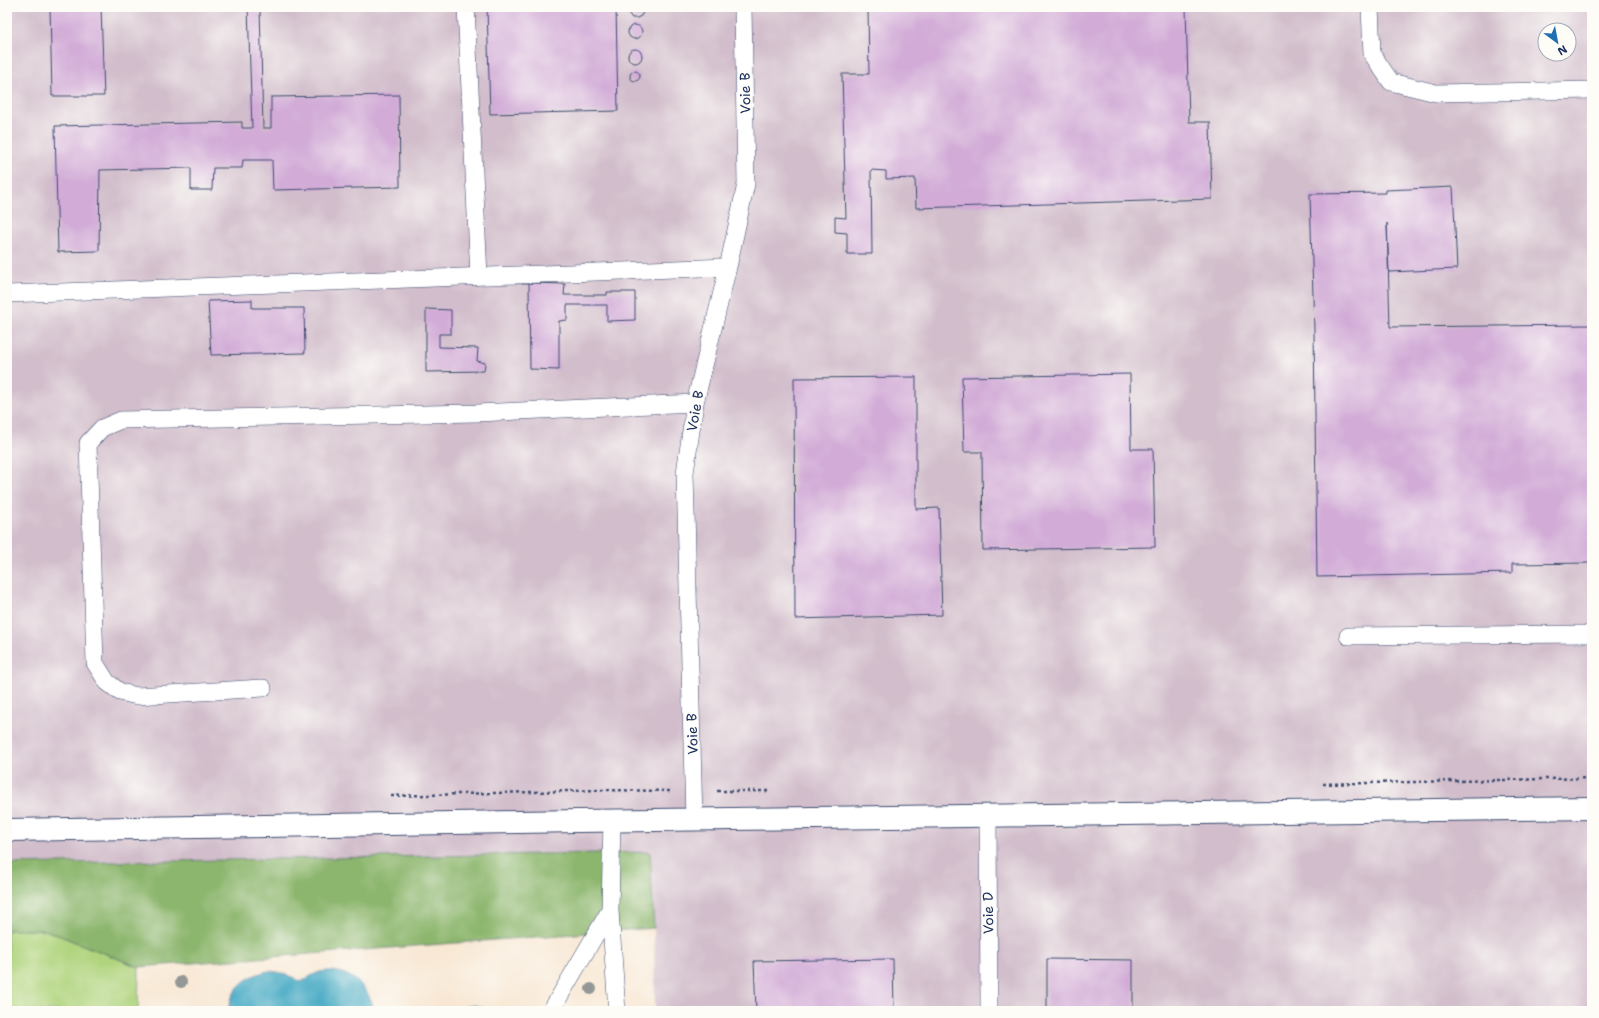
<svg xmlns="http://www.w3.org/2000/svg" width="1599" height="1018" viewBox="0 0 1599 1018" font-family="'Shantell Sans',sans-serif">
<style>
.industrial{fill:#d1bdcb;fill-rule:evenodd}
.green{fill:#b0d47e;stroke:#66826e}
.forest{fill:#8cb66d;stroke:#547266}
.water{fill:#43a8c3;stroke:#2f6c90}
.building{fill:#d2acd7}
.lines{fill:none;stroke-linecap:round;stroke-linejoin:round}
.lane-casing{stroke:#3c4b70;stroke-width:18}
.primary-casing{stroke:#3c4b70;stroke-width:24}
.path{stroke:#3c4b70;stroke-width:2.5;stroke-dasharray:3 3;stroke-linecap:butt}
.lane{stroke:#fff;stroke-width:17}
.primary{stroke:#fff;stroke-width:22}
.tree{fill:#939897}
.labels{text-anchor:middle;stroke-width:3;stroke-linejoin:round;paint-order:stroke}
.street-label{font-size:14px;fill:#1b2f5e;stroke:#fdfcf7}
</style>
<rect width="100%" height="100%" fill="#fdfcf7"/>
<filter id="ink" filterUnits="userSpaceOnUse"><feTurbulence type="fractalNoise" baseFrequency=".025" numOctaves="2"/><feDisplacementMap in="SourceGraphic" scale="8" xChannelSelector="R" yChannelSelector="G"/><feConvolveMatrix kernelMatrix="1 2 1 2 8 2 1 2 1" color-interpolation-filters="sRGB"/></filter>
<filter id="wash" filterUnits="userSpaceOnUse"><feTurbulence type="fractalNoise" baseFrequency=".012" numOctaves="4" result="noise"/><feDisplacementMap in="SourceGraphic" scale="16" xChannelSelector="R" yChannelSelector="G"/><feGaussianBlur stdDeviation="0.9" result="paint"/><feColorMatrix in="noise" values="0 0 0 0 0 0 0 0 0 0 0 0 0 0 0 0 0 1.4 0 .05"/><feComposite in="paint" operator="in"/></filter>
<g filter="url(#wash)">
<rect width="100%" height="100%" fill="#f8e7d3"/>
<path class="industrial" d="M7,7h1585v1004h-937l-1,-83 -5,-76 -642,12zM1545,30h24v24h-24z"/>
<path class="green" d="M7,930h38l94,37 -1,44h-131z"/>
<path class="forest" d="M650,852l4,76 -515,39 -94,-37h-38v-66z"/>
<path class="water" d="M269,971c13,1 21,4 32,11 6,-4 12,-8 19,-10 26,-6 50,14 54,39h-146c3,-23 19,-36 41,-40z
M468,1005c8,0 13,1 20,6h-31z"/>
<g id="blocks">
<path class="building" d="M50,7h51l3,89h-52z
M248,7h12l3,121h8v-31l128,-2 1,92 -127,3 -1,-30h-29l-1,8h-29l-1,22h-21v-22l-91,2 -1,81 -41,1 -3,-126 187,-4v6h10z
M487,7h129l2,104 -128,3z
M629,7h13l1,5 -2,4 -4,2h-5l-3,-4z
M868,7h318l3,115h21l2,77 -296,9 -1,-30 -29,1v-8l-15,-1 1,84h-25v-21l-12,-1v-15l11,1 -4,-144h27z
M628 32a7 7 0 1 1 14 0a7 7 0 1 1-14 0Z
M628 56a7 7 0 1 1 14 0a7 7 0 1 1-14 0Z
M630 76a5 5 0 1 1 10 0a5 5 0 1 1-10 0Z
M1453,187l4,82 -68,3 -2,-49 3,104 202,-2v238l-80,1v9l-195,4 -3,-247 -4,-136 76,-1v-3z
M529,283l36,1 -1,11h43v-3h28v28l-28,1v-16h-40v15l-8,1v49l-29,-1z
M252,300v8h52l1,45 -94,2 -3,-54z
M426,309l25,1v24h-12v13l39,1 -1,13 8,2 -1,8 -58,1z
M1130,374l1,75h22l2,98 -172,3 -1,-98h-18l-2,-75z
M916,377v132l23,-1 3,107 -147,4 -1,-241z
M893,959l1,52h-138l-2,-50z
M1047,959l86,1v51h-86z"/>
</g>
</g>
<g filter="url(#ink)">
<use href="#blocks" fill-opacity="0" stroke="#3c4b70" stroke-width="1"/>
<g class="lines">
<defs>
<path id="lane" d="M466,7l13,269
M1370,7l2,47 19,28 45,11 156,-3
M7,294l721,-27
M1348,636l244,-2
M263,688l-126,8 -17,-4 -13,-10 -12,-19 -7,-220 14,-15 19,-8 356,-7 218,-10
M988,816l1,195
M612,820l-2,90 7,101
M694,820l-9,-347 10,-70 33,-136 18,-83 -3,-177
M551,1011l59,-101"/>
<path id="primary" d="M7,830l572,-9 1013,-13"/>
</defs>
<use href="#lane" class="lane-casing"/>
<use href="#primary" class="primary-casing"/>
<path class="path" d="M1323,784l269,-6
M717,791h53
M391,796l211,-6 68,1"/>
<use href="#lane" class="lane"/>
<use href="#primary" class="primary"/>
</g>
<g class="tree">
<circle cx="181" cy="982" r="6"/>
<circle cx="591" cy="989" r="6"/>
</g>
</g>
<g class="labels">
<g class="street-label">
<text transform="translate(745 93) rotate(-91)" y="5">Voie B</text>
<text transform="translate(695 411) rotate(-80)" y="5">Voie B</text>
<text transform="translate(692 734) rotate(-92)" y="5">Voie B</text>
<text transform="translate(988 913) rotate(-91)" y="5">Voie D</text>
</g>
</g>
<rect width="1599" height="1018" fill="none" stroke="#fdfcf7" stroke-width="24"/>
<g transform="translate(1557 42) rotate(148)"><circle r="19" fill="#fdfcf7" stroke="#a3aaba"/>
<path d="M0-3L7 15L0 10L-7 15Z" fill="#1f6fb2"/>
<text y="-6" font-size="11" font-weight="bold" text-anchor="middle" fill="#1b2f5e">N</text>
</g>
</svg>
